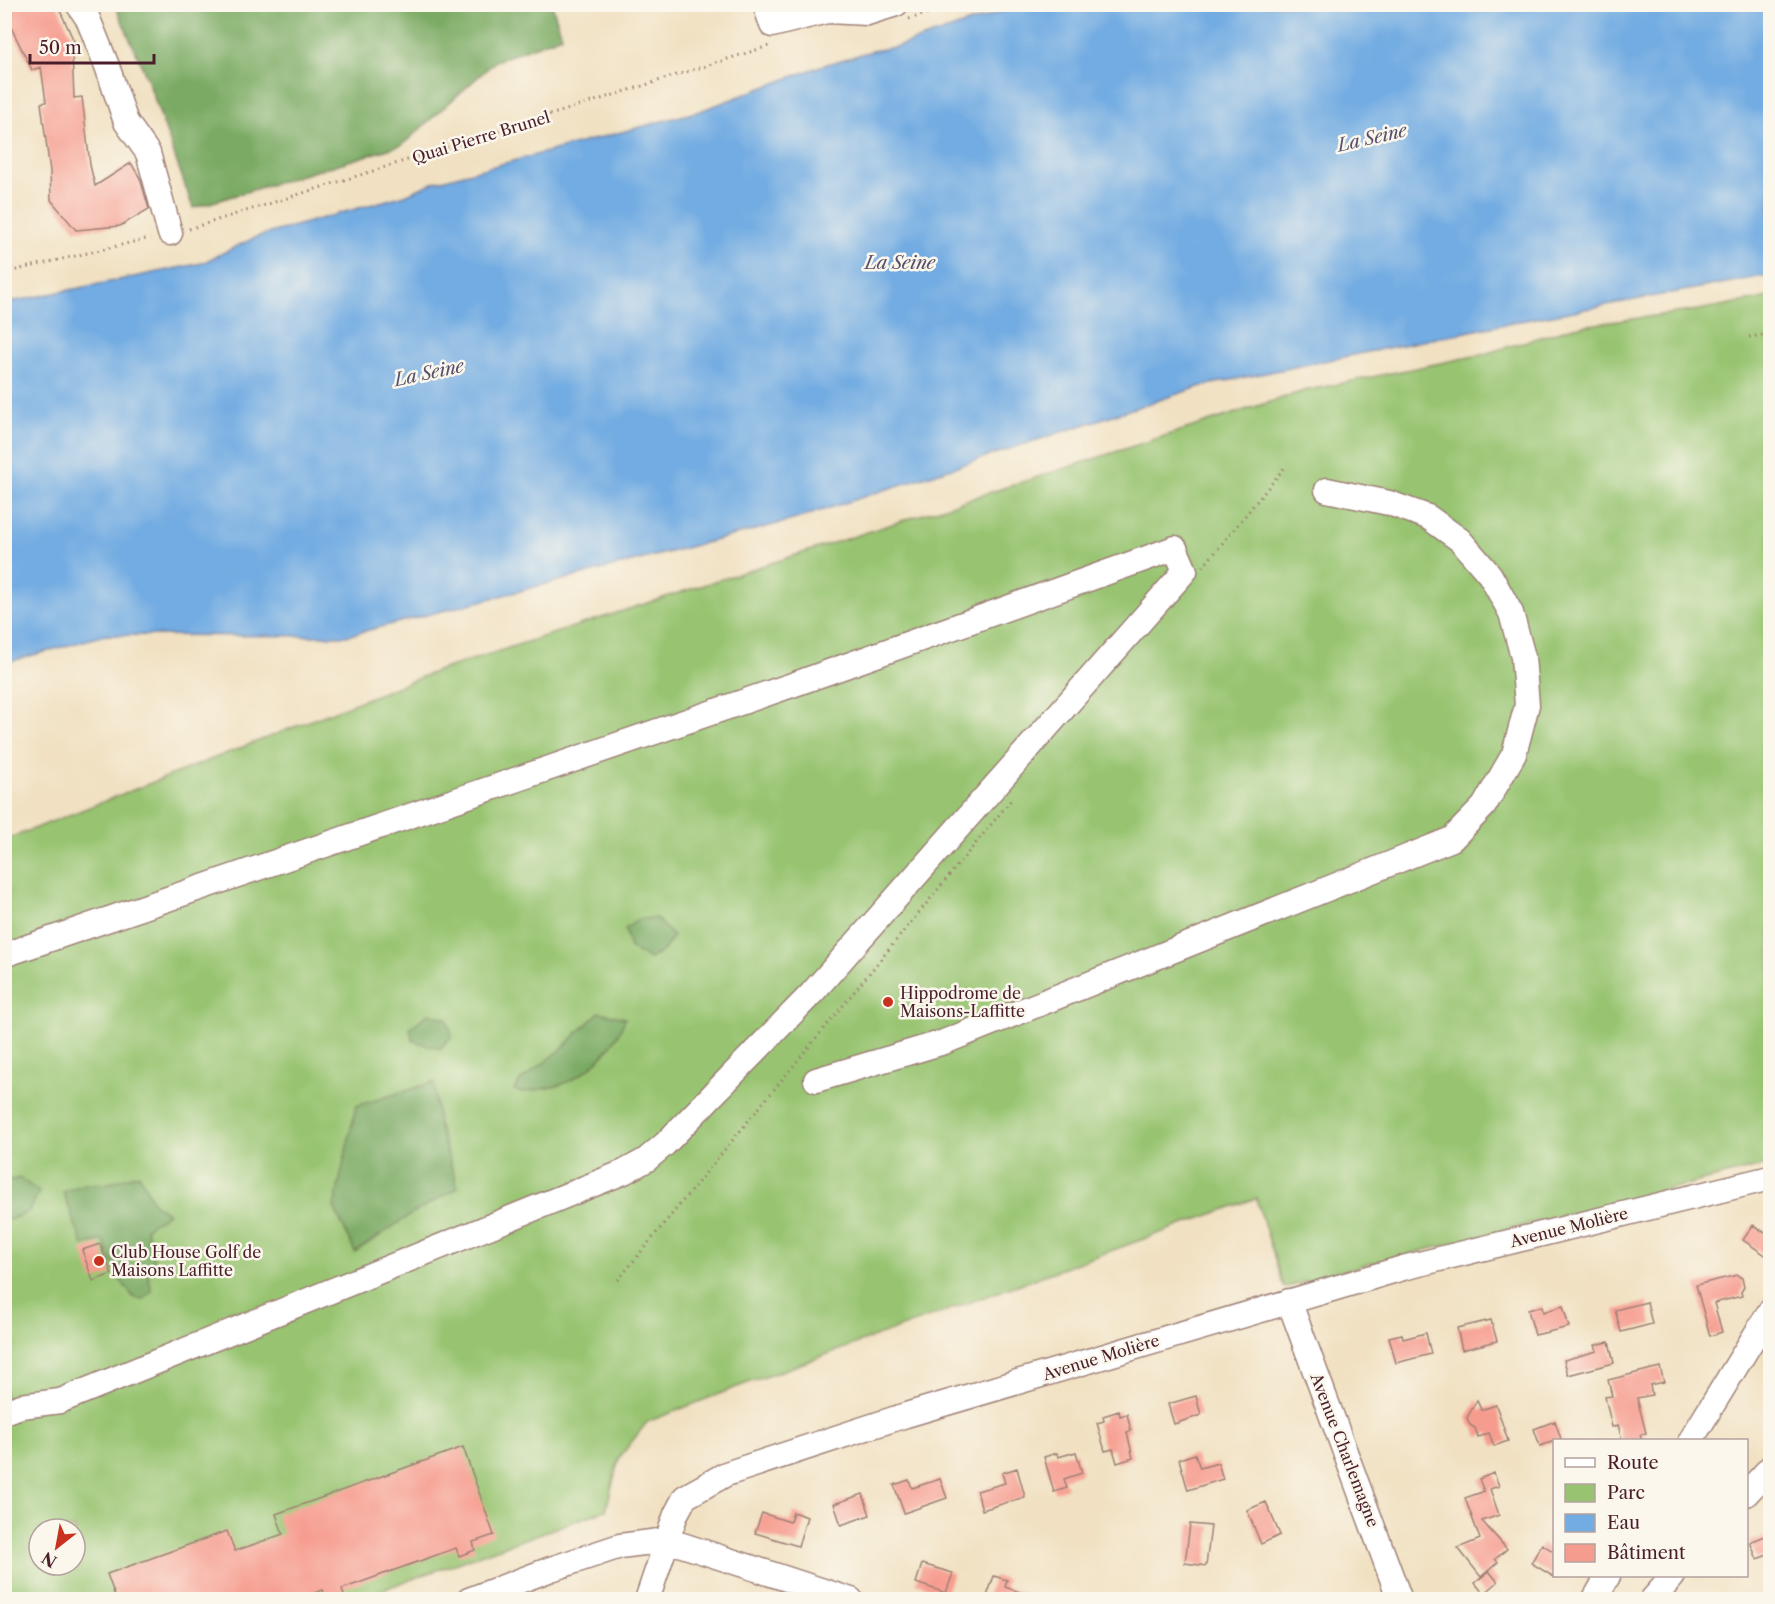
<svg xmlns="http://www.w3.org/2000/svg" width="1775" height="1604" viewBox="0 0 1775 1604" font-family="'Libre Caslon Text',serif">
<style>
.green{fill:#98c471;stroke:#71724e;stroke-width:1.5;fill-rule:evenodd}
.forest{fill:#7aaa63;stroke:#626447;stroke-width:1.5}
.water{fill:#72ace2;stroke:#5e6686;stroke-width:1.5}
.building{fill:#f69c8f}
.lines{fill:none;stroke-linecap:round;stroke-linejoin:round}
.minor-casing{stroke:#9e8076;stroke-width:27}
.path{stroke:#9e8076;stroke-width:3;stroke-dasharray:1.5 4.5;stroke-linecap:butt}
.minor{stroke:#fff;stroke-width:24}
.poi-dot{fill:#c8321e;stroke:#fbf7ec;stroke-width:2}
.labels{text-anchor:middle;stroke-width:5;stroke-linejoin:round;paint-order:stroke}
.street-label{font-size:16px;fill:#4a1f2b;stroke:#fbf7ec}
.poi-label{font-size:16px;fill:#4a1f2b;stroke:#fbf7ec;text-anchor:start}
.water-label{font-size:18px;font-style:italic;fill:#58506b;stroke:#fbf7ec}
</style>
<rect width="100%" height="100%" fill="#fbf7ec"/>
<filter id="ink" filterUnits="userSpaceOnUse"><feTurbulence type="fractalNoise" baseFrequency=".0167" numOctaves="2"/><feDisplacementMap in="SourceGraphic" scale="12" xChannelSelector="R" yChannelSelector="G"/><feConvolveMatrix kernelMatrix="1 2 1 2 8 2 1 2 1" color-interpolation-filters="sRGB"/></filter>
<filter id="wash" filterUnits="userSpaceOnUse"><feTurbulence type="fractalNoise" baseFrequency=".008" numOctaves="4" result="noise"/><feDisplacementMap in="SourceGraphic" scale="24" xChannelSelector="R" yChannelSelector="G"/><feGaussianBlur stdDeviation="1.35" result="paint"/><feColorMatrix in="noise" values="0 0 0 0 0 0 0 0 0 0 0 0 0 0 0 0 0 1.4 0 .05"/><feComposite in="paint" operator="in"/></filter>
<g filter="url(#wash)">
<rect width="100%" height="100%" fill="#f1e1c2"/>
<path class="green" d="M1770,297v867l-429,107 -57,17 -28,-90 -519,189 -90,35 -28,36 -13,52 -250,89 -351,1v-760l432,-169 867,-280 180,-37 90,-27 124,-17zM39,1529h36v36h-36z"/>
<path class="forest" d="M115,5h437l10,31 -66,25 -94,84 -209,63 -46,-130z
M656,918l17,18 -9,14 -14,9 -20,-11 -5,-19 14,-10z
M599,1012l26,6c-8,28 -37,57 -65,67 -6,2 -13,3 -19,4 -10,2 -18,5 -27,1l6,-9 38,-29z
M429,1013l18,6 5,17 -12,13 -27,-8 -3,-13z
M434,1082l4,42 20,64 -43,24 -60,40 -21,-45 22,-101z
M139,1174l15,30 14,9 -22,15 8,31 -8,9 6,23 -9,8 -9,-1 -16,-21 -15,-37 -20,5 -20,-53 22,-8h21z
M20,1178l19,14 -11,20 -23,10v-41z"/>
<path class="water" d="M1022,5h748v270l-250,46 -318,65 -409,134 -447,116 -241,-1 -100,28v-360l197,-40 54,-26 149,-42 29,-13 266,-71 121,-45 51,-15 24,-4z"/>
<g id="blocks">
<path class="building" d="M4,4h53l21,46 -6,3 2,45 8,-1 8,68 5,21 36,-23 9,15 9,31 -29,17 -44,4 -25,-30 -1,-29 -9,-68 5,-1 -5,-35 -9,3 -28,-57z
M1753,1225l17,11v22l-27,-18z
M100,1244l12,30 -19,7 -11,-31z
M1737,1275l5,3 2,9 -3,5 1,4 -28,7 8,29 -12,4 -14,-51z
M1647,1302l5,22 -31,8 -6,-22z
M1542,1306l1,6 20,-6 6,21 -34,8 -7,-25z
M1491,1320l6,21 -35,9 -5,-22z
M1426,1333l5,21 -35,9 -7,-26 13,-3 1,5z
M1609,1342l5,21 -46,12 -4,-15 33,-9 -2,-6z
M1660,1367l4,15 -14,3 2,10 -15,3 9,35 -6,2 2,5h-20l-4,-15 -6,2 -7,-30 7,-1 -4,-16z
M1196,1396l5,19 -27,9 -6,-20z
M1477,1400l4,10 15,-5 12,36 -14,5 -5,-13 -11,4 -3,-9 -5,-3 -3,-7z
M1119,1411l1,5 7,-2 4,17 -4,1 6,26 -16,5 -4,-14 -8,2 -8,-28 7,-2 -1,-5z
M1555,1421l6,18 -21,7 -6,-17z
M463,1447l31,88 -21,7 2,8 -16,6 -3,-8 -114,41 2,7 -9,3h-8l-4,-9 -26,9h-181l-9,-25 120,-43 8,20 48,-17 -7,-20z
M1076,1452l6,21 -18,6 3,9 -13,4 -10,-35 13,-4 1,4z
M1195,1454l5,14 18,-5 5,16 -35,11 -9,-31z
M1017,1468l8,29 -43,13 -5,-19 28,-8 -3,-10z
M1494,1473l5,13 -9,3 9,26 -17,6 25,28 -12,10 3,3 -17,15 -23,-29 22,-9 -15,-41 20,-7h-1l-5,-12z
M940,1479l7,19 -43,15 -10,-28 15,-5 3,8z
M863,1494l7,21 -29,10 -7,-21z
M1266,1502l14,33 -19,9 -14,-34z
M793,1512l14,5 -9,29 -43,-13 7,-20 28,9z
M1190,1524l21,2 -5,40 -21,-3z
M1770,1534v20l-13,5 -7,-17z
M1542,1544l12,8v25l-23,-14z
M922,1564l31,9 -7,20 -30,-10z
M1489,1571l9,11 -14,12 -9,-11z
M994,1576l13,4 -2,7 29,10v2h-48z"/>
</g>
</g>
<g filter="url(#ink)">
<use href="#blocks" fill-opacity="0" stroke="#9e8076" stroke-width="1.5"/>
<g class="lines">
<defs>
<path id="minor" d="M78,4l10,15 19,47 19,56 22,31 22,80
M765,4l7,21 55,-14 40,2 29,-9
M4,955l791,-271 380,-136 10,23 -373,422 -147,151 -19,16 -22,12 -564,229 -39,5 -17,6
M816,1080l128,-38 508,-203 32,-33 30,-52 13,-49 -4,-48 -12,-44 -21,-38 -30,-35 -32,-23 -39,-14 -62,-13
M1289,1301l111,299
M1691,1440l79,-129
M1746,1494l24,-26
M469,1600l82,-31 69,-23 47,-6 184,60
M647,1600l29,-86 9,-17 41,-23 180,-59 497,-147 367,-90
M1594,1600l14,-24
M1652,1600l21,-24"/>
</defs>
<use href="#minor" class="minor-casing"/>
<path class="path" d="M909,19l50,-15
M189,229l583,-184
M4,258l9,13
M4,273l146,-35
M1749,337l21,-3
M1203,567l82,-100
M618,1280l394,-481"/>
<use href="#minor" class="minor"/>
</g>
</g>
<g class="poi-dot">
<circle cx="888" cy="1002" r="6"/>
<circle cx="99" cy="1261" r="6"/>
</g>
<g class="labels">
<g class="street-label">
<text transform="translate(481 137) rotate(-17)" y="6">Quai Pierre Brunel</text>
<text transform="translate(1569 1227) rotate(-14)" y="6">Avenue Molière</text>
<text transform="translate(1101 1357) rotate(-17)" y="6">Avenue Molière</text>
<text transform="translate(1345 1450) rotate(69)" y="6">Avenue Charlemagne</text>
</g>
<g class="poi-label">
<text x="900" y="999">Hippodrome de<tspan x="900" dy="18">Maisons-Laffitte</tspan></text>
<text x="111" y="1258">Club House Golf de<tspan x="111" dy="18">Maisons Laffitte</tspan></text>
</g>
<g class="water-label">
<text transform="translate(1372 138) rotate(-13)" y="6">La Seine</text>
<text x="900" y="269">La Seine</text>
<text transform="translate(429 373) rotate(-12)" y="6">La Seine</text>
</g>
</g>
<rect width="1775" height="1604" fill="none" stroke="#fbf7ec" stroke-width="24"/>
<rect x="1553" y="1439" width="195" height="138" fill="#fbf7ec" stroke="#b4a19f" stroke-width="1.5"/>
<rect x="1565" y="1458" width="30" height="9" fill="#ffffff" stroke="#b4a19f" stroke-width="1.5"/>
<text x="1607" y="1469" font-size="18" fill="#4a1f2b">Route</text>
<rect x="1565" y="1484" width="30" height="18" fill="#98c471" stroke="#b4a19f" stroke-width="1.5"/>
<text x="1607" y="1499" font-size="18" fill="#4a1f2b">Parc</text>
<rect x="1565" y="1514" width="30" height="18" fill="#72ace2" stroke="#b4a19f" stroke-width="1.5"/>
<text x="1607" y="1529" font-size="18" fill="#4a1f2b">Eau</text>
<rect x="1565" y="1544" width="30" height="18" fill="#f69c8f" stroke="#b4a19f" stroke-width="1.5"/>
<text x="1607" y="1559" font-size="18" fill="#4a1f2b">Bâtiment</text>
<g transform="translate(57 1547) rotate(211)"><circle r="28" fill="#fbf7ec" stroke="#b4a19f" stroke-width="1.5"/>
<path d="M0-4.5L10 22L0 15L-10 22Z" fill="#c8321e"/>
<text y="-9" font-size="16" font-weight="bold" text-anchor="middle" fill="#4a1f2b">N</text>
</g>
<path d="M30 54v9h124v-9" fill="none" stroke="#4a1f2b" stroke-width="3"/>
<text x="39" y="54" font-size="18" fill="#4a1f2b" stroke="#fbf7ec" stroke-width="4.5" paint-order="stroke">50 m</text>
</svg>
